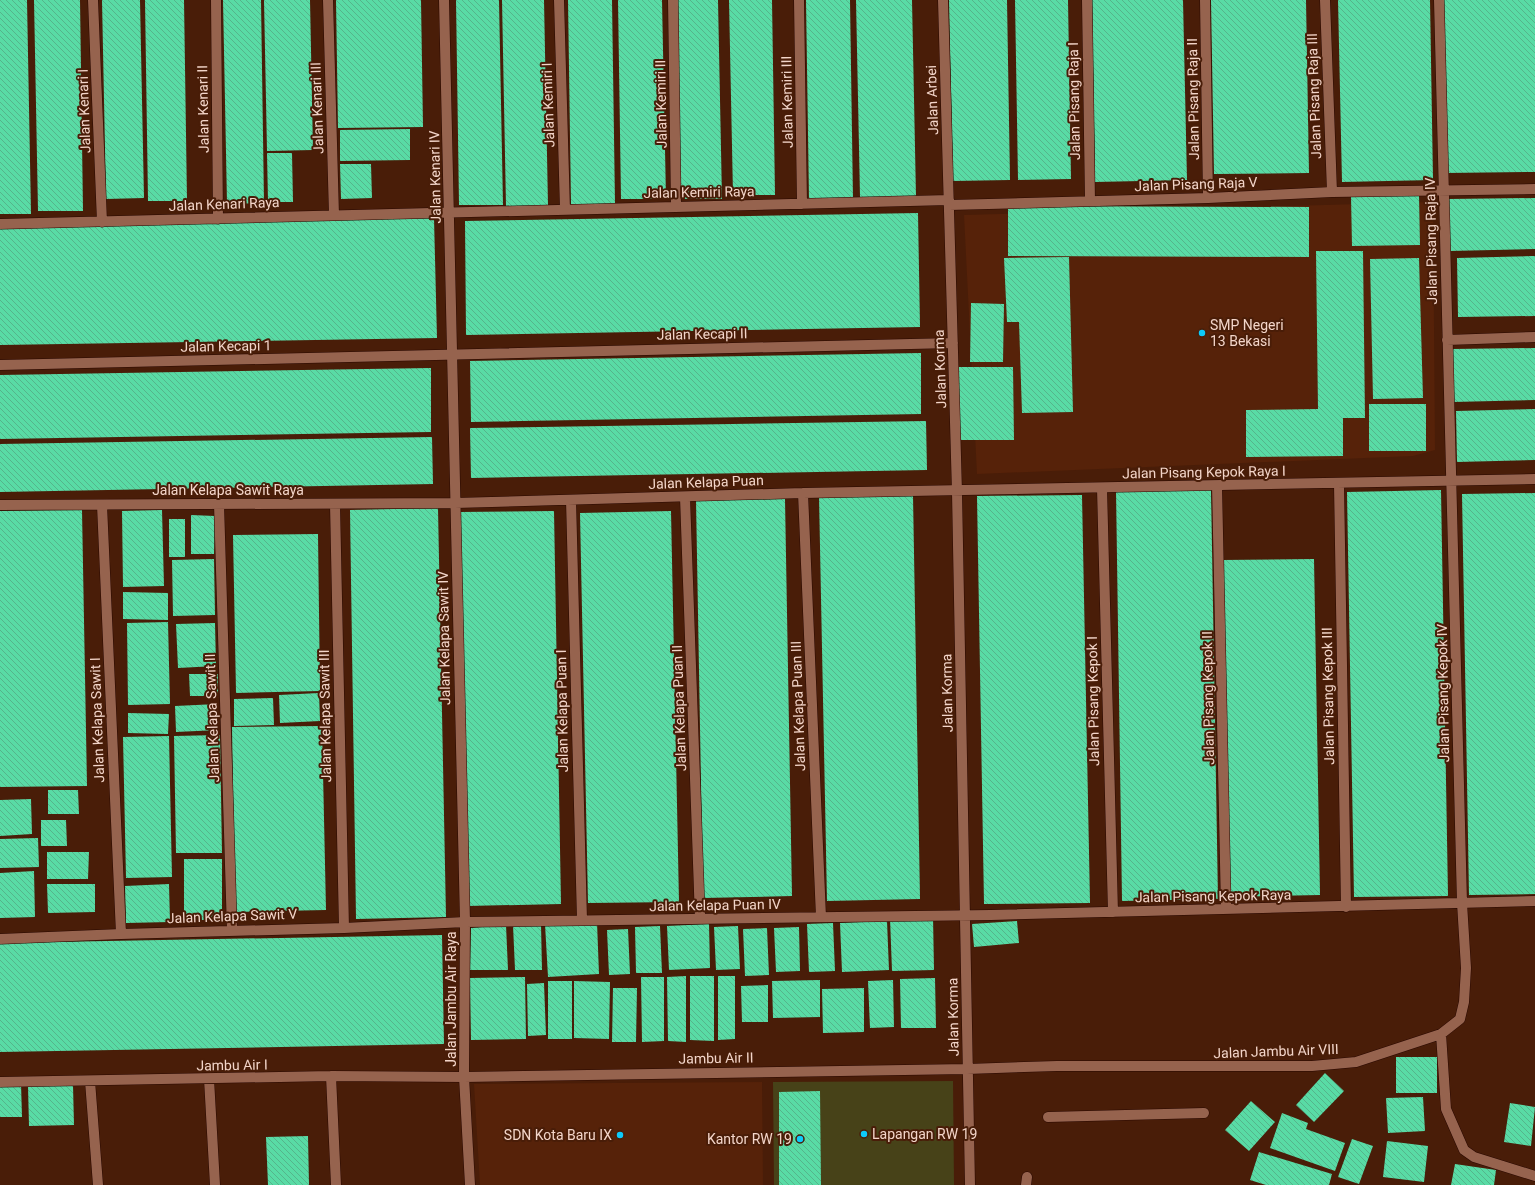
<svg xmlns="http://www.w3.org/2000/svg" width="1535" height="1185" viewBox="0 0 1535 1185" font-family="Roboto,sans-serif">
<style>
.built{fill:#562209}
.grass{fill:#474218}
.building{fill:url(#building-back-hatch)}
.lines{fill:none;stroke-linecap:round;stroke-linejoin:round}
.minor-casing{stroke:#290800;stroke-width:11}
.minor{stroke:#96634e;stroke-width:10}
.poi-dot{fill:#0dcafa;stroke:#491d08;stroke-width:1.5}
.labels{text-anchor:middle;stroke-width:4;stroke-linejoin:round;paint-order:stroke}
.street-label{font-size:14px;fill:#f3d5c9;stroke:#491d08}
.poi-label{font-size:14px;fill:#f3d5c9;stroke:#491d08;text-anchor:start}
</style>
<defs>
<pattern id="building-back-hatch" width="6" height="6" patternUnits="userSpaceOnUse"><rect width="6" height="6" fill="#59dba5"/><path d="M-1 5l2 2M0 0l6 6M5-1l2 2" fill="none" stroke="#55b48b"/></pattern>
</defs>
<rect width="100%" height="100%" fill="#491d08"/>
<path class="built" d="M1433,202l2,248 -22,6 -436,18 -13,-259z
M762,1082l1,103h-283l-6,-101z"/>
<path class="grass" d="M953,1081l1,104h-180l-1,-103z"/>
<path class="building" d="M0,0h27l4,214h-31z
M34,0h46l3,211h-45z
M102,0h38l4,198 -38,1z
M145,0h39l3,201h-39z
M223,0h38l3,203 -37,1z
M264,0h46l3,150 -46,1z
M336,0h85l2,127 -85,1z
M456,0h43l4,205h-44z
M502,0h42l4,206 -42,1z
M568,0h44l3,204h-44z
M618,0h44l4,199h-45z
M676,0h42l4,199h-42z
M729,0h43l3,195h-42z
M806,0h44l3,200h-44z
M856,0h56l4,197h-56z
M949,0h58l3,180 -57,1z
M1015,0h53l3,179 -53,1z
M1092,0h91l4,180 -92,2z
M1211,0h95l3,173 -95,1z
M1338,0h92l3,180 -91,2z
M1442,0h93v172l-90,1z
M410,129v31l-70,1v-31z
M267,153h25l1,49h-25z
M340,164h31l1,34 -31,1z
M1419,195l1,50 -68,1 -1,-50z
M1535,198v51l-86,2 -1,-52z
M1008,206l301,1v50l-301,-1z
M918,213l2,114 -454,8 -1,-114z
M434,218l3,120 -437,7v-119z
M1316,251h47l2,167h-22v38l-97,1v-47l72,-1z
M1532,256h3v60l-77,1 -1,-59z
M1069,257l4,155 -51,1 -3,-91h-12l-3,-64z
M1419,258l4,140 -50,1 -3,-140z
M971,303l33,1 -1,58h-33z
M1535,348v52l-82,2 -1,-53z
M921,353v61l-450,8 -1,-61z
M958,367h55l1,73h-55z
M431,368v64l-431,7v-64z
M1369,404h57v47h-57z
M1535,409v51l-78,2 -1,-51z
M926,421l1,49 -456,8 -1,-50z
M432,437l1,47 -433,8v-48z
M1211,489l7,410 -96,2 -6,-411z
M1441,490l7,406 -94,1 -7,-405z
M1535,493v401l-66,1 -7,-401z
M913,495l7,404 -93,2 -8,-405z
M1082,495l8,408 -106,1 -7,-408z
M785,499l7,397 -89,2 -7,-398z
M438,508l8,409 -90,2 -6,-409z
M82,510l5,276 -87,1v-276z
M162,510l2,76 -41,1 -1,-76z
M554,511l7,393 -94,2 -7,-394z
M671,511l8,391 -91,1 -8,-390z
M191,515l24,1 -1,38h-23z
M169,519h16v38h-16z
M318,534l2,157 -84,2 -3,-158z
M214,559l1,56 -42,1 -1,-56z
M1314,559l6,336 -92,2 -6,-337z
M123,592l45,1v27l-45,-1z
M168,622l2,82 -42,1 -1,-82z
M215,623l1,43 -38,2 -2,-44z
M189,674h29v22h-28z
M319,693l1,28 -40,2 -1,-28z
M273,698l1,27 -40,1v-27z
M217,704l1,26 -42,2 -1,-26z
M128,713l41,1 -1,20 -40,-1z
M322,726l4,184 -91,2 -3,-185z
M220,735l2,118h-46l-2,-117z
M169,736l3,141 -46,1 -3,-141z
M48,790h30l1,24h-31z
M31,799l1,35 -32,2v-36z
M41,820h25l1,26h-26z
M38,838l1,29 -39,1v-29z
M47,852h42l-1,27h-41z
M184,859h38v61h-38z
M34,871l1,46 -35,1v-45z
M47,884h48v28l-47,1z
M169,884l1,38 -44,1 -1,-37z
M933,916l1,54 -42,1 -2,-53z
M887,921l2,49 -47,2 -2,-49z
M1017,921l2,22 -45,4 -2,-23z
M597,922l2,52 -51,3 -3,-53z
M833,923l2,48 -26,1 -2,-48z
M541,924l1,46h-27l-2,-45z
M709,924l1,44 -41,2 -2,-44z
M506,925l2,45h-38l1,-42z
M660,926l2,47h-26l-1,-46z
M738,926l2,43 -24,1 -2,-43z
M799,927l1,44 -24,1 -2,-44z
M767,928l2,47 -24,1 -2,-47z
M628,929l2,45 -21,1 -2,-45z
M442,935l2,109 -444,8v-109z
M686,976v66l-18,-1 -1,-64z
M690,976h24v65l-24,-1z
M718,976h17v63l-17,1z
M525,977l1,62 -55,1 -1,-62z
M641,977h23v64l-22,1z
M935,978l1,50h-35l-1,-49z
M820,980v37l-47,1 -1,-37z
M893,980l1,47 -24,1 -2,-47z
M548,981h24v58h-24z
M574,981l36,1 -1,57 -35,-1z
M544,983l2,52 -18,1 -1,-52z
M768,985v37h-26l-1,-36z
M613,988h24l-1,54h-24z
M864,988v44l-41,1 -1,-44z
M1396,1057h41v36h-41z
M1325,1073l19,18 -30,31 -18,-17z
M21,1083l1,34h-22v-33z
M73,1085l1,40 -45,1 -1,-40z
M820,1091l1,94h-42v-93z
M1423,1097l2,34 -37,2 -2,-35z
M1251,1101l24,21 -26,29 -24,-21z
M1510,1103l25,4 -4,39 -27,-4z
M1282,1113l26,10 -2,6 39,14 -10,28 -65,-23z
M308,1136l1,49h-41l-2,-48z
M1352,1139l21,7 -14,38 -21,-7z
M1387,1141l41,5 -4,36 -41,-5z
M1259,1152l73,22 -3,11h-63l-16,-5z
M1455,1164l41,6 -2,15h-43z"/>
<g class="lines">
<defs>
<path id="minor" d="M93,0l9,222
M216,0l2,219
M328,0l6,215
M444,0l21,922 -1,155 6,108
M559,0l6,210
M673,0l3,207
M799,0l3,204
M943,0l14,492 13,693
M1087,0l3,201
M1205,0l3,198
M1325,0l7,192
M949,205l259,-7 124,-6 203,-3
M0,224l949,-24
M1447,340l88,-3
M0,365l953,-22
M1339,484l7,423
M1217,486l9,423
M1102,488l11,424
M803,493l18,424
M685,497l15,422
M571,500l11,420
M219,504l13,426
M335,504l9,424
M0,505l455,-2 348,-10 732,-14
M102,505l19,429
M0,939l121,-5 223,-6 121,-6 526,-7 544,-14
M1441,1034l5,75 18,41 10,7 61,19
M331,1076l5,109
M209,1079l6,106
M90,1081l8,104
M0,1082l331,-6 133,1 503,-8 90,-3h255l44,-4 85,-28 19,-15 4,-17 2,-34 -4,-65 -23,-903
M1048,1117l156,-4
M1026,1185l1,-8"/>
</defs>
<use href="#minor" class="minor-casing"/>
<use href="#minor" class="minor"/>
</g>
<g class="poi-dot">
<circle cx="1202" cy="333" r="4"/>
<circle cx="864" cy="1134" r="4"/>
<circle cx="620" cy="1135" r="4"/>
<circle cx="800" cy="1139" r="4"/>
</g>
<g class="labels">
<g class="street-label">
<text transform="translate(1314 96) rotate(-92)" y="5">Jalan Pisang Raja III</text>
<text transform="translate(1193 99) rotate(-91)" y="5">Jalan Pisang Raja II</text>
<text transform="translate(932 100) rotate(-92)" y="5">Jalan Arbei</text>
<text transform="translate(1074 101) rotate(-91)" y="5">Jalan Pisang Raja I</text>
<text transform="translate(787 102) rotate(-91)" y="5">Jalan Kemiri III</text>
<text transform="translate(661 104) rotate(-91)" y="5">Jalan Kemiri II</text>
<text transform="translate(548 105) rotate(-92)" y="5">Jalan Kemiri I</text>
<text transform="translate(317 108) rotate(-92)" y="5">Jalan Kenari III</text>
<text transform="translate(203 109) rotate(-91)" y="5">Jalan Kenari II</text>
<text transform="translate(84 111) rotate(-92)" y="5">Jalan Kenari I</text>
<text transform="translate(435 177) rotate(-91)" y="5">Jalan Kenari IV</text>
<text transform="translate(1196 184) rotate(-2)" y="5">Jalan Pisang Raja V</text>
<text transform="translate(699 192) rotate(-1)" y="5">Jalan Kemiri Raya</text>
<text transform="translate(224 204) rotate(-2)" y="5">Jalan Kenari Raya</text>
<text transform="translate(1431 241) rotate(-91)" y="5">Jalan Pisang Raja IV</text>
<text transform="translate(702 334) rotate(-1)" y="5">Jalan Kecapi II</text>
<text transform="translate(226 346) rotate(-1)" y="5">Jalan Kecapi 1</text>
<text transform="translate(940 369) rotate(-92)" y="5">Jalan Korma</text>
<text transform="translate(1204 472) rotate(-1)" y="5">Jalan Pisang Kepok Raya I</text>
<text transform="translate(706 482) rotate(-2)" y="5">Jalan Kelapa Puan</text>
<text x="228" y="495">Jalan Kelapa Sawit Raya</text>
<text transform="translate(444 638) rotate(-91)" y="5">Jalan Kelapa Sawit IV</text>
<text transform="translate(947 693) rotate(-91)" y="5">Jalan Korma</text>
<text transform="translate(1443 693) rotate(-91)" y="5">Jalan Pisang Kepok IV</text>
<text transform="translate(1328 696) rotate(-91)" y="5">Jalan Pisang Kepok III</text>
<text transform="translate(1208 698) rotate(-91)" y="5">Jalan Pisang Kepok II</text>
<text transform="translate(1093 701) rotate(-91)" y="5">Jalan Pisang Kepok I</text>
<text transform="translate(798 706) rotate(-92)" y="5">Jalan Kelapa Puan III</text>
<text transform="translate(679 708) rotate(-92)" y="5">Jalan Kelapa Puan II</text>
<text transform="translate(562 711) rotate(-91)" y="5">Jalan Kelapa Puan I</text>
<text transform="translate(325 716) rotate(-91)" y="5">Jalan Kelapa Sawit III</text>
<text transform="translate(212 718) rotate(-92)" y="5">Jalan Kelapa Sawit II</text>
<text transform="translate(97 720) rotate(-92)" y="5">Jalan Kelapa Sawit I</text>
<text transform="translate(1213 896) rotate(-1)" y="5">Jalan Pisang Kepok Raya</text>
<text transform="translate(715 905) rotate(-1)" y="5">Jalan Kelapa Puan IV</text>
<text transform="translate(232 916) rotate(-2)" y="5">Jalan Kelapa Sawit V</text>
<text transform="translate(451 999) rotate(-90)" y="5">Jalan Jambu Air Raya</text>
<text transform="translate(953 1017) rotate(-91)" y="5">Jalan Korma</text>
<text transform="translate(1276 1051) rotate(-2)" y="5">Jalan Jambu Air VIII</text>
<text transform="translate(716 1058) rotate(-1)" y="5">Jambu Air II</text>
<text transform="translate(232 1065) rotate(-1)" y="5">Jambu Air I</text>
</g>
<g class="poi-label">
<text x="1210" y="330">SMP Negeri<tspan x="1210" dy="16">13 Bekasi</tspan></text>
<text x="872" y="1139">Lapangan RW 19</text>
<text x="612" y="1140" text-anchor="end">SDN Kota Baru IX</text>
<text x="792" y="1144" text-anchor="end">Kantor RW 19</text>
</g>
</g>
</svg>
